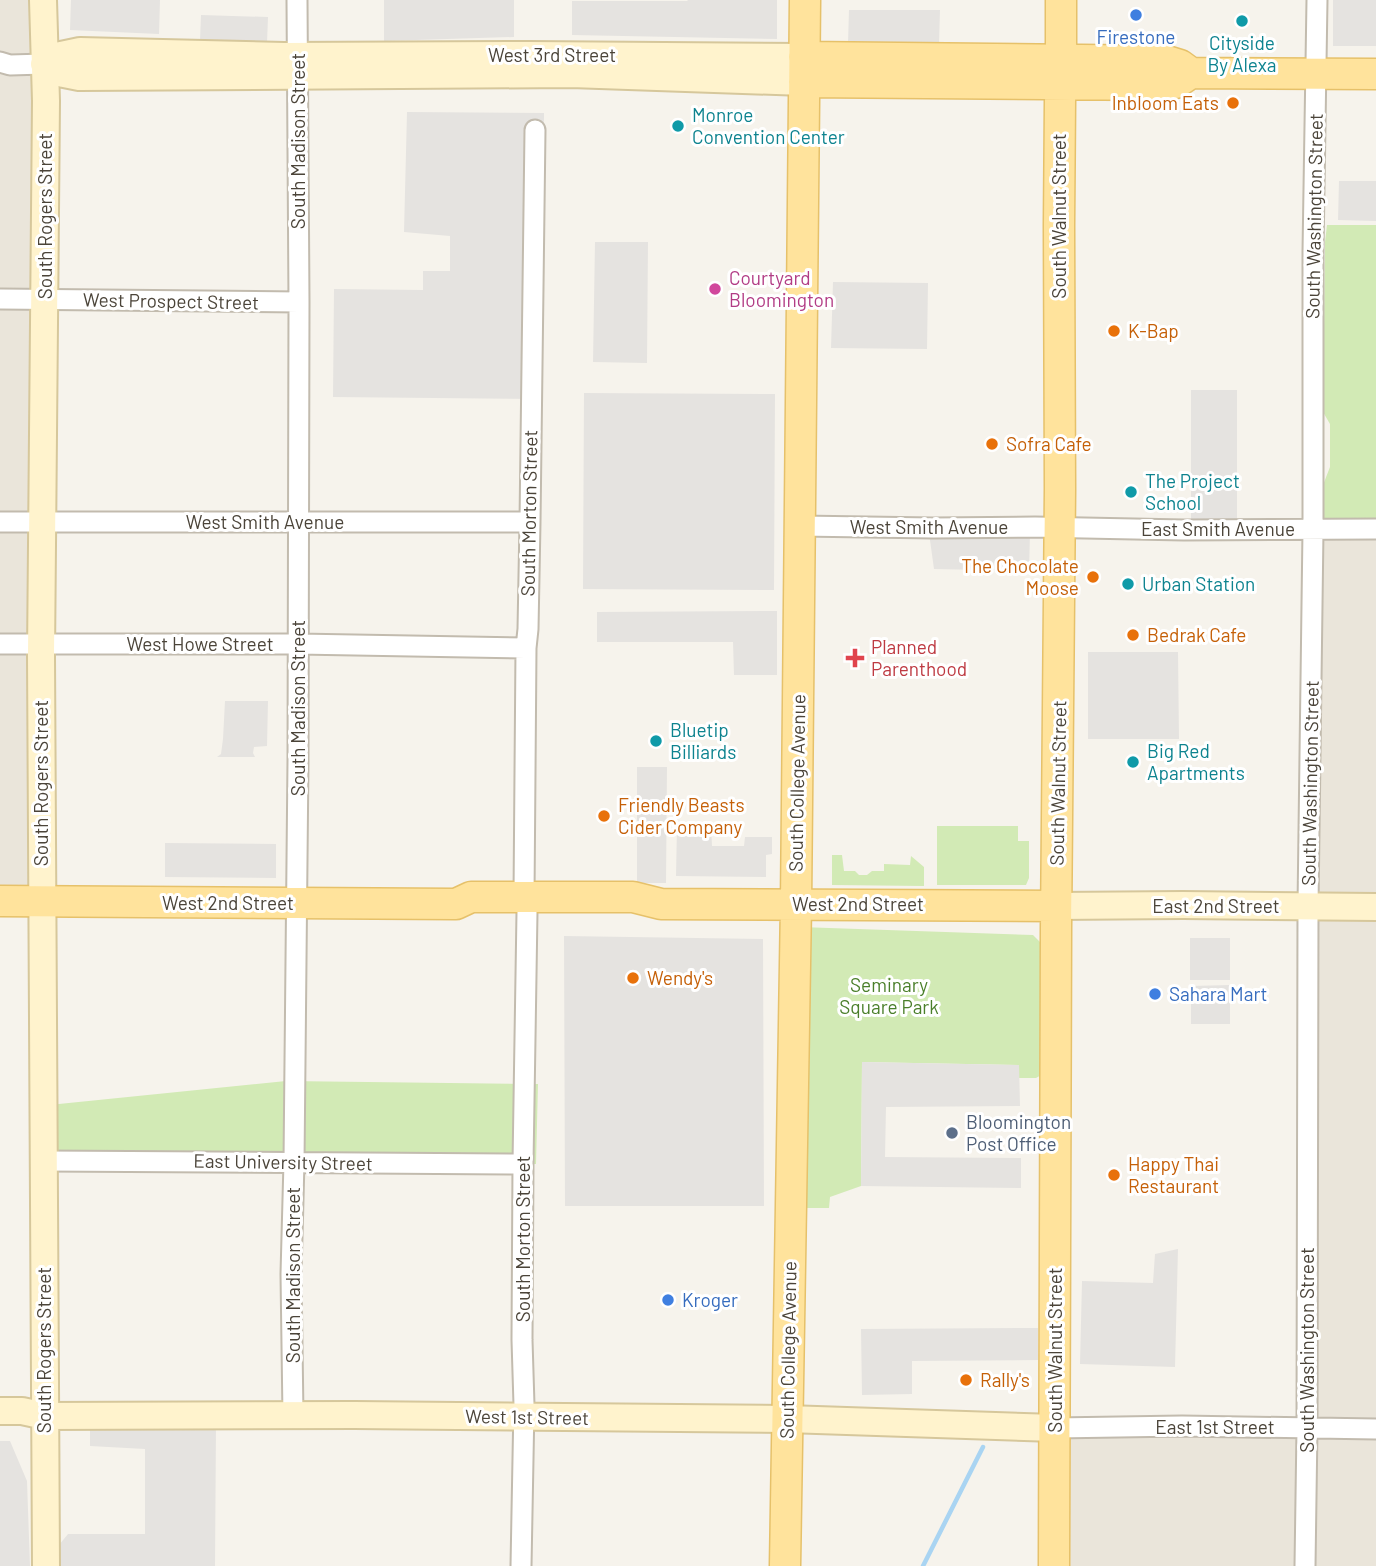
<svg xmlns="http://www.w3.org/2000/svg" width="1376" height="1566" viewBox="0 0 1376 1566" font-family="Barlow,sans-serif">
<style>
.residential{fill:#eae5da}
.green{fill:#d2eab5}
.parking{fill:#e5e3e0}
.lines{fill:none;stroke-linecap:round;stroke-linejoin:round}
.stream{stroke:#a9d4f2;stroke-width:4.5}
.street-casing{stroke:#c2bbae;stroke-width:23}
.secondary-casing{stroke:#d6c79b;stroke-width:30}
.primary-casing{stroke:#e6c16a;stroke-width:33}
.street{stroke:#fff;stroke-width:19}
.secondary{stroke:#fff3cd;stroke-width:26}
.primary{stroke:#ffe39c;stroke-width:30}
.shop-dot{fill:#3f7fe0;stroke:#fff;stroke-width:2.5}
.culture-dot{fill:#0f9aa8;stroke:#fff;stroke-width:2.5}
.food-dot{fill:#e8710a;stroke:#fff;stroke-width:2.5}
.hotel-dot{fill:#d1479c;stroke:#fff;stroke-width:2.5}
.health-dot{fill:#e0444e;stroke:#fff;stroke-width:2.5}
.service-dot{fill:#5c6f8a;stroke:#fff;stroke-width:2.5}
.labels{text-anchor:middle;stroke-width:6;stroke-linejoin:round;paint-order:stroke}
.shop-label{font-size:19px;fill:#366cbe;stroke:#fff;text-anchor:start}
.culture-label{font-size:19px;fill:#0d838f;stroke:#fff;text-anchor:start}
.street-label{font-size:19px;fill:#4b4439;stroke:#fff}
.food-label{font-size:19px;fill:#c56008;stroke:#fff;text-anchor:start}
.hotel-label{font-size:19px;fill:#b23c85;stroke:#fff;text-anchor:start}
.health-label{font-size:19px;fill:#be3a42;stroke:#fff;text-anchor:start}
.park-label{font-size:19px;fill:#4a7f2a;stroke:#fff}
.service-label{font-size:19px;fill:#4e5e75;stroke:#fff;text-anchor:start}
</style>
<rect width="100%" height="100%" fill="#f6f3ec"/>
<path class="residential" d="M0,0h44l2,906 -46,-1z
M1323,528h53v1038h-318v-138h241z"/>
<path class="green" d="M1327,225h49v297l-54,1 1,-38 7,-18v-43l-7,-12 2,-170z
M937,826h81v15h11v37l-3,7h-89z
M832,855h10l2,16h11l4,4h8l5,-4h12v-7l26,1 1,-9 13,11v19l-92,-1z
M800,927l233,8 14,14 -4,125 -7,4h-17v-13l-157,-3 -1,124 -31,11 -1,11h-25z
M286,1081l252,3 -2,80 -487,-3v-56z"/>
<path class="parking" d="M71,0h89l-1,34 -89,-4z
M384,0h130v37l-130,4z
M688,0h89v39l-205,-4v-34h115z
M1333,0h43v46h-43z
M849,10h91l-1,34 -91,-1z
M201,15l67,2 -1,26 -67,-2z
M407,112l137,1 -2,286 -209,-2 1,-108 89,1v-19h27v-35l-46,-4z
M1339,181h37v40l-38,-1z
M595,242h53l-1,121 -54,-1z
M833,282l95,1 -1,66 -96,-1z
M1191,390h46v130l-46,-1z
M584,393l191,1 -1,196 -191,-1z
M929,533h101l-1,38 -95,-2z
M777,611v64h-43l-1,-33h-136v-30z
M1088,652h90l1,87h-91z
M225,701h43l-1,45 -13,1 -1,6 2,4h-38l4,-3 2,-15z
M637,767h30l-1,116h-29z
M711,825l1,21h32l1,-9h27v17l-6,1v22l-90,-1 1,-50z
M165,843l111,1v34l-111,-1z
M564,936l199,3 1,267h-199z
M1190,938h40v42h-40z
M1230,985v39h-39v-38z
M862,1062l157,3 1,41 -134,1 -1,50 136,1v30l-160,-2z
M1178,1249l-3,118 -95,-3 2,-83 71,2 2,-29z
M1038,1328v32l-126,1v33l-50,1 -1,-66z
M90,1423l126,2 -1,141h-157l1,-21 9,-11h77v-85l-55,-3z
M0,1441h10l17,40 3,85h-30z"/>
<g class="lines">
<path class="stream" d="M923,1566l60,-119"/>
<defs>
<path id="street" d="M0,62l10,3 34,-1
M0,299l299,3
M0,522h530
M800,526l133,2 102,-1 149,3 192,-1
M0,644h298l228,4
M524,897l2,-249 2,-19 2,-107 5,-392
M44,1161l479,3
M293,1416l-2,-142 3,-112 4,-402 1,-458 -2,-302
M1055,1428l127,-2 194,3
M521,1566l3,-161 -2,-65 1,-176 4,-252
M1305,1566l2,-138 1,-522 5,-376v-278l4,-252"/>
<path id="secondary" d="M43,0l3,101 -5,555 5,910
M44,64l20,10 15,3 492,-3 233,8
M44,64l17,-9 19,-4 204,5 245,-1 275,2
M1056,906l127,-1 193,2
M0,1411h22l23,5 309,-1 433,4 268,9"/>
<path id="primary" d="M804,57l363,4 13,4 11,8 185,1
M804,82l357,3 15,-2 15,-10
M0,901l456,3 15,-7h162l28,7 395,2
M785,1566l11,-662 9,-904
M1054,1566l2,-637 4,-440 -1,-264 1,-124 3,-41 -2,-16v-44"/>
</defs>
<use href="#street" class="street-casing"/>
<use href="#secondary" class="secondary-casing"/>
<use href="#primary" class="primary-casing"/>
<use href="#street" class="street"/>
<use href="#secondary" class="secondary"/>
<use href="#primary" class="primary"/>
</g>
<g class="shop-dot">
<circle cx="1136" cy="15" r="7"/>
<circle cx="1155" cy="994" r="7"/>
<circle cx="668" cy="1300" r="7"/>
</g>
<g class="culture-dot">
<circle cx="1242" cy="21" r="7"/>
<circle cx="678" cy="126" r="7"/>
<circle cx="1131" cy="492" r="7"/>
<circle cx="1128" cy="584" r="7"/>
<circle cx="656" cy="741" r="7"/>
<circle cx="1133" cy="762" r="7"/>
</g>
<g class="food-dot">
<circle cx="1233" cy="103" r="7"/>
<circle cx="1114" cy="331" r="7"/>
<circle cx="992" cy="444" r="7"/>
<circle cx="1093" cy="577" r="7"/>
<circle cx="1133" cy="635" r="7"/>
<circle cx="604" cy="816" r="7"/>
<circle cx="633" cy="978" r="7"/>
<circle cx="1114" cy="1175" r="7"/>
<circle cx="966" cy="1380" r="7"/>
</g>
<circle class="hotel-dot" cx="715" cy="289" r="7"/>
<path class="health-dot" d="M851.5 647.5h7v7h7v7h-7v7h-7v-7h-7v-7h7z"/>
<circle class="service-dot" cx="952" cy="1133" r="7"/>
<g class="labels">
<g class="shop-label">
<text x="1136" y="44" text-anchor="middle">Firestone</text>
<text x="1169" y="1001">Sahara Mart</text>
<text x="682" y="1307">Kroger</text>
</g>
<g class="culture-label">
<text x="1242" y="50" text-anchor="middle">Cityside<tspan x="1242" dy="22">By Alexa</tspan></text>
<text x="692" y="122">Monroe<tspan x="692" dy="22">Convention Center</tspan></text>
<text x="1145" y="488">The Project<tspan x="1145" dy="22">School</tspan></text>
<text x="1142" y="591">Urban Station</text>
<text x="670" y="737">Bluetip<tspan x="670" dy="22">Billiards</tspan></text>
<text x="1147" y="758">Big Red<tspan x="1147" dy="22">Apartments</tspan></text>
</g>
<g class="street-label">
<text x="552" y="62">West 3rd Street</text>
<text transform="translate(298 141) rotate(-90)" y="7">South Madison Street</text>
<text transform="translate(45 216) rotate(-90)" y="7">South Rogers Street</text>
<text transform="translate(1059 216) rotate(-90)" y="7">South Walnut Street</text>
<text transform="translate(1314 216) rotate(-89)" y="7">South Washington Street</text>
<text transform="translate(171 301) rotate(1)" y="7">West Prospect Street</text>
<text transform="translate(529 513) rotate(-89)" y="7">South Morton Street</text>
<text x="265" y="529">West Smith Avenue</text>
<text x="929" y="534">West Smith Avenue</text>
<text x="1218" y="536">East Smith Avenue</text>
<text x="200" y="651">West Howe Street</text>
<text transform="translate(298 708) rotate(-90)" y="7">South Madison Street</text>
<text transform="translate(41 783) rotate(-90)" y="7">South Rogers Street</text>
<text transform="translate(797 783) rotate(-89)" y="7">South College Avenue</text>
<text transform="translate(1058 783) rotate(-89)" y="7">South Walnut Street</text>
<text transform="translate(1310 783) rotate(-89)" y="7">South Washington Street</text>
<text x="228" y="910">West 2nd Street</text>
<text x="858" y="911">West 2nd Street</text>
<text x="1216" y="913">East 2nd Street</text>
<text transform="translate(283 1162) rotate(1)" y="7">East University Street</text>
<text transform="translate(523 1239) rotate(-90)" y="7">South Morton Street</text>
<text transform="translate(293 1275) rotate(-90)" y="7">South Madison Street</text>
<text transform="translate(44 1350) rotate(-90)" y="7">South Rogers Street</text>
<text transform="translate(788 1350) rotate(-89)" y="7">South College Avenue</text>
<text transform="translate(1055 1350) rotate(-90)" y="7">South Walnut Street</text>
<text transform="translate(1307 1350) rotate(-90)" y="7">South Washington Street</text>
<text transform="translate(527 1417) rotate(1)" y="7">West 1st Street</text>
<text x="1215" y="1434">East 1st Street</text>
</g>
<g class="food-label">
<text x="1219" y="110" text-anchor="end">Inbloom Eats</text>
<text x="1128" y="338">K-Bap</text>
<text x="1006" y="451">Sofra Cafe</text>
<text x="1079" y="573" text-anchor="end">The Chocolate<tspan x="1079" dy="22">Moose</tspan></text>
<text x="1147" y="642">Bedrak Cafe</text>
<text x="618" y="812">Friendly Beasts<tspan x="618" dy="22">Cider Company</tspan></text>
<text x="647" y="985">Wendy's</text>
<text x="1128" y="1171">Happy Thai<tspan x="1128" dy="22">Restaurant</tspan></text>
<text x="980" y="1387">Rally's</text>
</g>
<g class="hotel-label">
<text x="729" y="285">Courtyard<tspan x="729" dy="22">Bloomington</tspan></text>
</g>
<g class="health-label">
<text x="871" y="654">Planned<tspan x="871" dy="22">Parenthood</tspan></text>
</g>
<g class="park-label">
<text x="889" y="992">Seminary<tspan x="889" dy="22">Square Park</tspan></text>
</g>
<g class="service-label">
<text x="966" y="1129">Bloomington<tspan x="966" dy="22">Post Office</tspan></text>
</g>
</g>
</svg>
